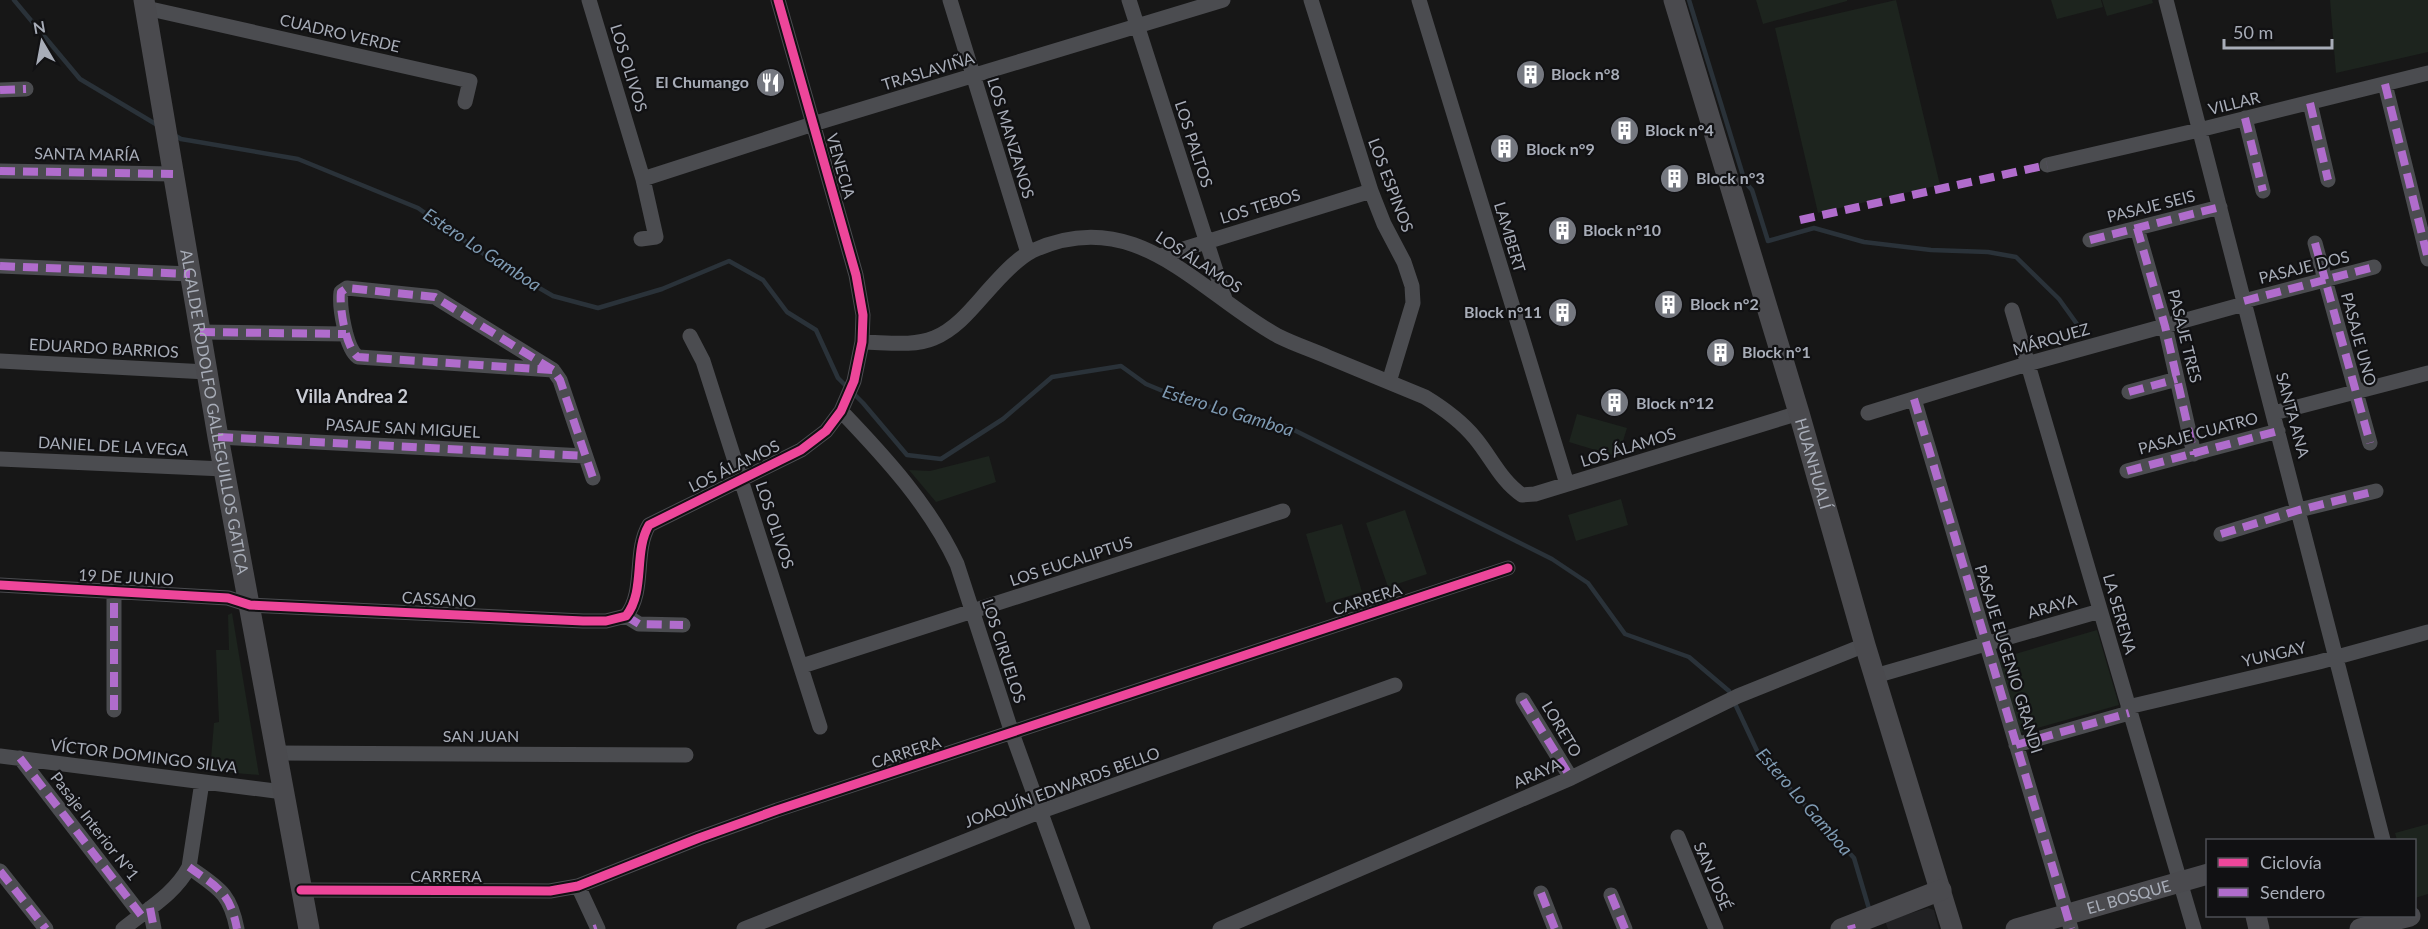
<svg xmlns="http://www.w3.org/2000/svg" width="2428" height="929" viewBox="0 0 2428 929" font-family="Lato,sans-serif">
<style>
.built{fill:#212123}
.green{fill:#1d241e}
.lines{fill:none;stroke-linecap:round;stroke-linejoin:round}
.stream{stroke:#2a3239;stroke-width:4.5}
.street{stroke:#4b4c50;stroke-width:15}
.secondary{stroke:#4a4a4e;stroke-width:21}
.quiet{stroke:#b06ccc;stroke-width:8;stroke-dasharray:15 8;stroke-linecap:butt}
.cycleway-casing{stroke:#111113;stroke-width:13}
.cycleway{stroke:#ed469a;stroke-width:9}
.labels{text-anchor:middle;stroke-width:4.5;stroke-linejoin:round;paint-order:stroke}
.street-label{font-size:16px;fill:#a8adb8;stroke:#111113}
.poi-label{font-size:16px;font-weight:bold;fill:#a8adb8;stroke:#111113;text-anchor:start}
.water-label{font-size:18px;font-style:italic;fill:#7f9bb3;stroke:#111113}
.neighbourhood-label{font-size:18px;font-weight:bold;fill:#c9ccd4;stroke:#111113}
</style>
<rect width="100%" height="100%" fill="#171717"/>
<path class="built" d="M1928,908l6,2 5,19h-51l-3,-8z"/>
<path class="green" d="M1756,0h91v1l-84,23z
M1896,0l44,185 -122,28 -43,-185z
M2051,0h50l2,7 -46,12z
M2102,0h50l1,3 -46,13z
M2330,0h98v52l-92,21z
M1577,414l50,14 -9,29 -49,-15z
M989,456l7,26 -60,20 -27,-32 21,1z
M1621,499l7,26 -52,16 -8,-26z
M1405,510l22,64 -39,13 -22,-64z
M1342,524l20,68 -36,11 -20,-69z
M232,613l27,162 -49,-4 4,-48 5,-1 -3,-72h13l-1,-35z
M2097,630l22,75 -99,28 -22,-74z
M2428,824v70l-13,4 -1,-58h-17l-2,-7z"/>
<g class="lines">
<path class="stream" d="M14,0l66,79 79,47
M1689,0l56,182 7,8 16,51 46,-13 50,14 67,8 57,2 28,5 43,42 23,32
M174,135l7,4 117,20 120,49 80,56 55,32 45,12 64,-19 67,-28 34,19 24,32 29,18 22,48 25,25 44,52 34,4 62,-40 49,-42 69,-11 25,18 41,17 99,25 266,133 36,24 37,51 64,23 40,34 30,64 95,103 16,54"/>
<path class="street" d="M589,0l54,179 13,58 -15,2
M950,0l78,253
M1129,0l96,299
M1311,0l60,191 13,33 20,38 8,24 1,17 -24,79
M1419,0l148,484
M2166,0l217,840
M146,8l324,73 -5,21
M2385,84l43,175
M0,90l26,-1
M2310,103l18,77
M2245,118l18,73
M2047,165l152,-35 229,-57
M0,171l173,3
M643,179l170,-55 410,-124
M2137,228l28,98 29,128
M2090,240l130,-33
M2315,243l55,200
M1161,256l210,-65
M0,266l190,8
M2244,301l130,-34
M2012,310l182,619
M200,332l146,2
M690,336l13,25 117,366
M862,342c22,0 51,5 72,-4 25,-10 43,-36 60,-54 11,-12 24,-26 38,-33 104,-48 165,40 246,85 16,8 34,14 50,21 32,13 65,27 97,40 18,11 37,25 50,41 16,19 26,43 47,57l13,-1 264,-81
M0,361l207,11
M553,370l-118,-73 -88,-9 -6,4c-2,15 5,57 17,65l195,13 7,10 33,98
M2129,392l48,-13
M1914,399l157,530
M841,411c45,47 89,95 116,153l55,169 71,196
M1868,413l159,-49 217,-60
M2274,413l154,-40
M218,437l367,19
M0,459l224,10
M2127,471l151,-40
M2221,534l78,-24 77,-19
M0,585l228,13 22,7 333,16h23l20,-5c20,-25 7,-64 23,-91l152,-75 25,-19 15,-20 13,-30 8,-39 1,-27 -7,-40 -78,-275
M626,616l13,8 44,1
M802,666l481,-155
M1875,676l225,-65
M1523,700l48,78
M2128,707l191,-45 109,-30
M114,710v-118
M2016,745l113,-32
M276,753l410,2
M0,756l283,36
M20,758l121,157
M1678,837l38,92
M189,867c29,21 41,25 48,62
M0,871l46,58
M578,886l20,43
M301,890l249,1 28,-5 121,-48 78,-28 731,-242
M1541,893l14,36
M1611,895l14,34
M150,908l4,21
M123,929c23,-19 52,-35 66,-62l13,-85
M744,929l295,-117 356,-127
M1220,929l351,-151 167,-82 127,-51"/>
<g class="secondary">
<path id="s1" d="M144,0l74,437 91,492"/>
<path id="s2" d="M1674,0l125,413 66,232 87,284"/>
<path d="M2256,916l3,13"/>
<path d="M1841,929l100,-39"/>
<path id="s3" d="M2016,929l192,-55"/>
<path d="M2360,929l50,-13"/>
</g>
<path class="quiet" d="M2385,84l43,175
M0,90l26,-1
M2310,103l18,77
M2245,118l18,73
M0,171l173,3
M1800,220l247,-55
M2137,228l28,98 29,128
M2090,240l130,-33
M2315,243l55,200
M0,266l190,8
M2244,301l130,-34
M200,332l146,2
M553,370l-118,-73 -88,-9 -6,4c-2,15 5,57 17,65l195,13 7,10 33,98
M2129,392l48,-13
M1914,399l157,530
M218,437l367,19
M2127,471l151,-40
M2221,534l78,-24 77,-19
M626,616l13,8 44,1
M1523,700l48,78
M114,710v-118
M2016,745l113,-32
M20,758l121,157
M189,867c29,21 41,25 48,62
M0,871l46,58
M1541,893l14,36
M1611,895l14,34
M150,908l4,21
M1851,925l1,4
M594,929l3,-1"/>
<defs>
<path id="cycleway" d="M0,585l228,13 22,7 333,16h23l20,-5c20,-25 7,-64 23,-91l152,-75 25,-19 15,-20 13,-30 8,-39 1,-27 -7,-40 -78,-275
M301,890l249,1 28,-5 121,-48 78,-28 731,-242"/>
</defs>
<use href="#cycleway" class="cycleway-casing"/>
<use href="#cycleway" class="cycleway"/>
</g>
<defs>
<symbol id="building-disc" viewBox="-11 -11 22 22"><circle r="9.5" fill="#757880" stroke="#111113"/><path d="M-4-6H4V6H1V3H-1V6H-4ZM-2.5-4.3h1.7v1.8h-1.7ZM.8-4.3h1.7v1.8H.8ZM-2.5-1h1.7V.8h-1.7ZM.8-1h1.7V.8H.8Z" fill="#fff"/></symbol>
<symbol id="restaurant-disc" viewBox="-11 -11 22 22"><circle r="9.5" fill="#757880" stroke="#111113"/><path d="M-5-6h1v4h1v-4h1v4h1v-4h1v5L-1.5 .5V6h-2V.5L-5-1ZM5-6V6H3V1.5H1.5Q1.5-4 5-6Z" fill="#fff"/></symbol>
</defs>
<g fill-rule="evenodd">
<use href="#building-disc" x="1514" y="58" width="33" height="33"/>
<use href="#restaurant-disc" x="754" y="66" width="33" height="33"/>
<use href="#building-disc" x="1608" y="114" width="33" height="33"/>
<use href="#building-disc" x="1488" y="132" width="33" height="33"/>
<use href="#building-disc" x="1658" y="162" width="33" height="33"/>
<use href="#building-disc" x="1546" y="214" width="33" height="33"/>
<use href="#building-disc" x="1652" y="288" width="33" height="33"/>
<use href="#building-disc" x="1546" y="296" width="33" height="33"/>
<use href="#building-disc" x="1704" y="336" width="33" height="33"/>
<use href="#building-disc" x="1598" y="386" width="33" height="33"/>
</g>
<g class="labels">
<g class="street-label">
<text transform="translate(340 33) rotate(13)" y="6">CUADRO VERDE</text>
<text transform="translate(629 68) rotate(73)" y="6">LOS OLIVOS</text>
<text transform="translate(928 71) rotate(-17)" y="6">TRASLAVIÑA</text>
<text transform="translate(2234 103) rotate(-14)" y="6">VILLAR</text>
<text transform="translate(1011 138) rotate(73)" y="6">LOS MANZANOS</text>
<text transform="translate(1194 144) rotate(72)" y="6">LOS PALTOS</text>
<text transform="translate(87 154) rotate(1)" y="6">SANTA MARÍA</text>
<text transform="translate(841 166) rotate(74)" y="6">VENECIA</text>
<text transform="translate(1391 185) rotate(69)" y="6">LOS ESPINOS</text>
<text transform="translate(1260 206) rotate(-17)" y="6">LOS TEBOS</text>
<text transform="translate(2151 206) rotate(-14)" y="6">PASAJE SEIS</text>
<text transform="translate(1510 237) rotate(73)" y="6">LAMBERT</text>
<text transform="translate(1199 262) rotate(33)" y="6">LOS ÁLAMOS</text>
<text transform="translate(2304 267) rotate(-14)" y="6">PASAJE DOS</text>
<text transform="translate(2185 336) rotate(76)" y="6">PASAJE TRES</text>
<text transform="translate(2051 339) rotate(-16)" y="6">MÁRQUEZ</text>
<text transform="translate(2359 339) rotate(75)" y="6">PASAJE UNO</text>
<text transform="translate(104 348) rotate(3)" y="6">EDUARDO BARRIOS</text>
<text dy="6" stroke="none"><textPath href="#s1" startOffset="418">ALCALDE RODOLFO GALLEGUILLOS GATICA</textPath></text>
<text transform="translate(2293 415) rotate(75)" y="6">SANTA ANA</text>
<text transform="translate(403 428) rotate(3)" y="6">PASAJE SAN MIGUEL</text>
<text transform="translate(2198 433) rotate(-15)" y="6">PASAJE CUATRO</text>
<text transform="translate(113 446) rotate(3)" y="6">DANIEL DE LA VEGA</text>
<text transform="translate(1628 447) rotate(-17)" y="6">LOS ÁLAMOS</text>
<text dy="6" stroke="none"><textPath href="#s2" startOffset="484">HUANHUALÍ</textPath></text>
<text transform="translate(734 466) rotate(-26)" y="6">LOS ÁLAMOS</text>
<text transform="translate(775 525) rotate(72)" y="6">LOS OLIVOS</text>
<text transform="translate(1071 561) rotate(-18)" y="6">LOS EUCALIPTUS</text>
<text transform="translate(126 577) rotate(3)" y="6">19 DE JUNIO</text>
<text transform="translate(439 599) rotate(3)" y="6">CASSANO</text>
<text transform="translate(1367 599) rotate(-18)" y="6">CARRERA</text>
<text transform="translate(2052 606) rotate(-16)" y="6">ARAYA</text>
<text transform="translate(2120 614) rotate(74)" y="6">LA SERENA</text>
<text transform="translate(1004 651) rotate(72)" y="6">LOS CIRUELOS</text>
<text transform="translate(2274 654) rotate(-13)" y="6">YUNGAY</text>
<text transform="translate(2009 659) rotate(73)" y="6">PASAJE EUGENIO GRANDI</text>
<text transform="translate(1562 729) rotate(59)" y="6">LORETO</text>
<text x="481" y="742">SAN JUAN</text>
<text transform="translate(906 752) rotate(-18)" y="6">CARRERA</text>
<text transform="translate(144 756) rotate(7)" y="6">VÍCTOR DOMINGO SILVA</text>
<text transform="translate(1537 773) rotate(-24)" y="6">ARAYA</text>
<text transform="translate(1062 787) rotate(-20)" y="6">JOAQUÍN EDWARDS BELLO</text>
<text transform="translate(95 826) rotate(52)" y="6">Pasaje Interior Nº1</text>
<text x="446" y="882">CARRERA</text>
<text transform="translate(1713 876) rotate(67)" y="6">SAN JOSÉ</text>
<text dy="6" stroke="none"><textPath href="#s3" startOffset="117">EL BOSQUE</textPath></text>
</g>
<g class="poi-label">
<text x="1551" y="80">Block n°8</text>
<text x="749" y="88" text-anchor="end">El Chumango</text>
<text x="1645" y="136">Block n°4</text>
<text x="1526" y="155">Block n°9</text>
<text x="1696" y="184">Block n°3</text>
<text x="1583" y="236">Block n°10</text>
<text x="1690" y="310">Block n°2</text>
<text x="1542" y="318" text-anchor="end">Block n°11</text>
<text x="1742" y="358">Block n°1</text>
<text x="1636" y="409">Block n°12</text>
</g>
<g class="water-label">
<text transform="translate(482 250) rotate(33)" y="6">Estero Lo Gamboa</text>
<text transform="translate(1228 411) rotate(17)" y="6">Estero Lo Gamboa</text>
<text transform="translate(1804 802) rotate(49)" y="6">Estero Lo Gamboa</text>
</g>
<g class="neighbourhood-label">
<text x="352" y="403">Villa Andrea 2</text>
</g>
</g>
<rect x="2206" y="839" width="210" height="78" fill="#111113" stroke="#4d4f55" stroke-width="1.5"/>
<rect x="2218" y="858" width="30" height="9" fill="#ed469a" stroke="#4d4f55" stroke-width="1.5"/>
<text x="2260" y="869" font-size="18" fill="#a8adb8">Ciclovía</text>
<rect x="2218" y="888" width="30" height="9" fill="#b06ccc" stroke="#4d4f55" stroke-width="1.5"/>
<text x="2260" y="899" font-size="18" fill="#a8adb8">Sendero</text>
<g transform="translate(42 42) rotate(350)" stroke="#111113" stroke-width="4.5" paint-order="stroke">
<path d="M0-4.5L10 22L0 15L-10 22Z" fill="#a8adb8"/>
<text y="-9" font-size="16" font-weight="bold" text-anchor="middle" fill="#a8adb8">N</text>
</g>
<path d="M2224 39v9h108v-9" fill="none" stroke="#a8adb8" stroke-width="3"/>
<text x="2233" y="39" font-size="18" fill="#a8adb8" stroke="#111113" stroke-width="4.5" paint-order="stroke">50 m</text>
</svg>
